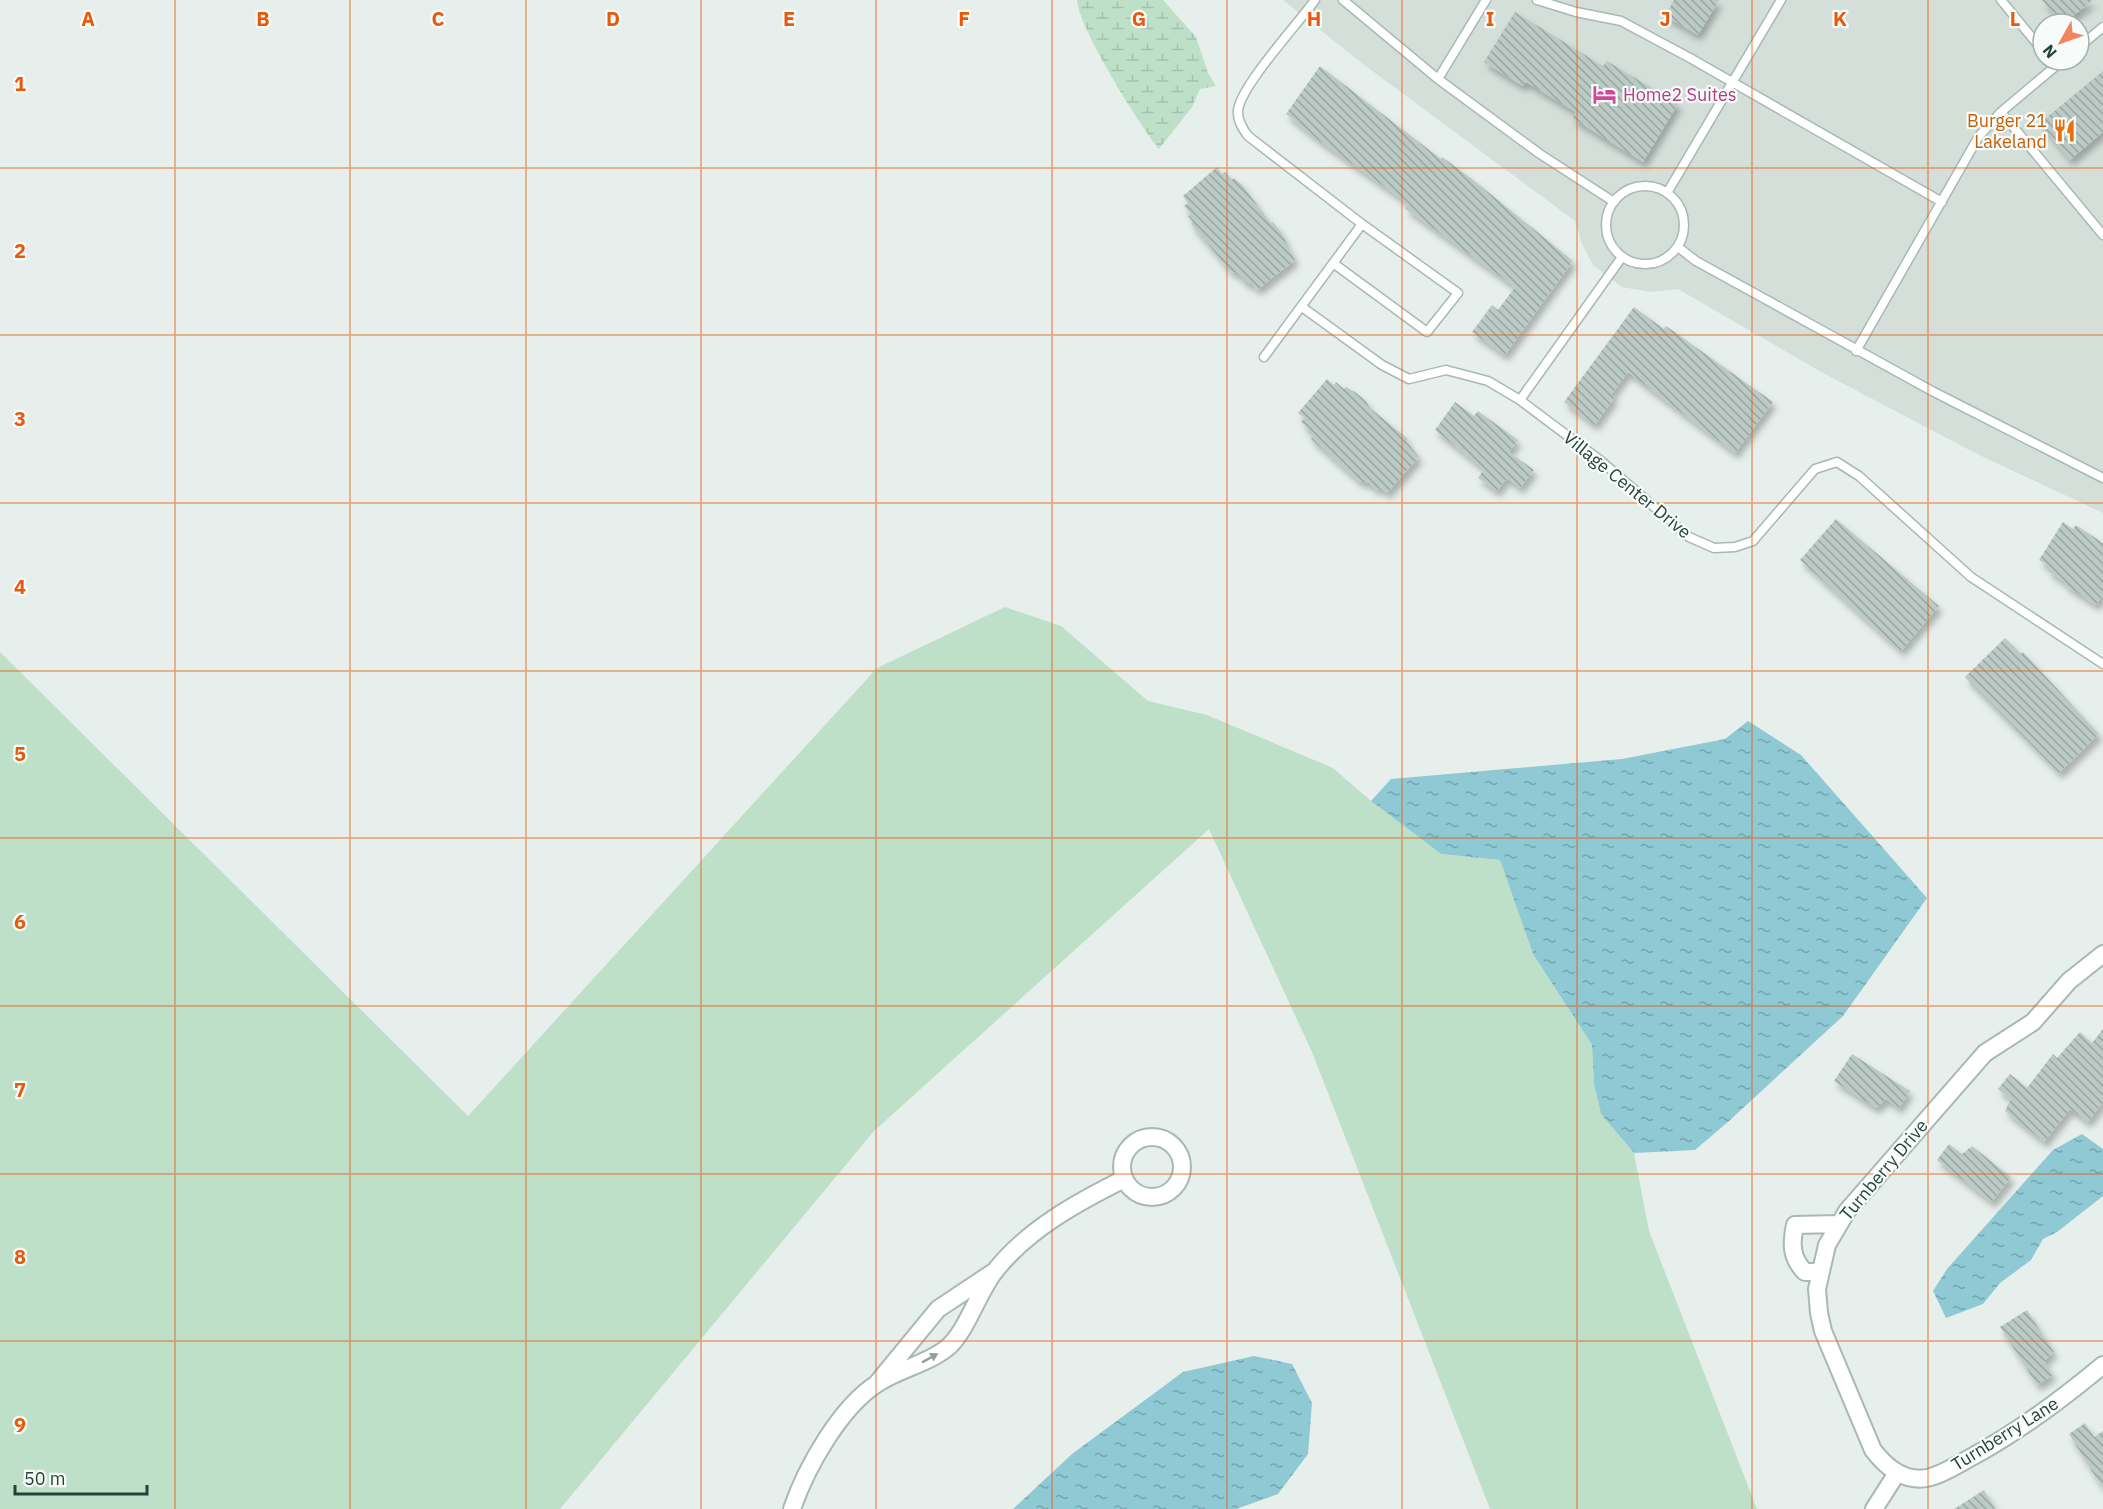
<svg xmlns="http://www.w3.org/2000/svg" width="2103" height="1509" viewBox="0 0 2103 1509" font-family="'IBM Plex Sans',sans-serif">
<style>
.built{fill:#d4dfda;fill-rule:evenodd}
.green{fill:#bfe0c8}
.wetland{fill:url(#wetland-marsh)}
.water{fill:url(#water-ripples)}
.building{fill:url(#building-back-hatch);filter:url(#shadow)}
.lines{fill:none;stroke-linecap:round;stroke-linejoin:round}
.lane-casing{stroke:#a8b8b2;stroke-width:11}
.street-casing{stroke:#a8b8b2;stroke-width:20}
.lane{stroke:#fff;stroke-width:8}
.street{stroke:#fff;stroke-width:16}
.oneway{fill:#92a09c}
.grid{fill:none;stroke:#e8590c;stroke-width:1.5;stroke-opacity:0.55}
.labels{text-anchor:middle;stroke-width:4.5;stroke-linejoin:round;paint-order:stroke}
.hotel-label{font-size:18px;fill:#b23c85;stroke:#f7fbf9;text-anchor:start}
.food-label{font-size:18px;fill:#c56008;stroke:#f7fbf9;text-anchor:end}
.street-label{font-size:18px;fill:#24423a;stroke:#f7fbf9}
.grid-label{font-size:20px;text-anchor:middle;font-weight:bold;fill:#e8590c;stroke:#f7fbf9;stroke-width:4.5;stroke-linejoin:round;paint-order:stroke}
</style>
<defs>
<pattern id="wetland-marsh" width="20" height="14" patternUnits="userSpaceOnUse" patternTransform="scale(1.5)"><rect width="20" height="14" fill="#bfe0c8"/><path d="M1 5h8M5 5V1M11 12h8M15 12V8" fill="none" stroke="#a4c1ad"/></pattern>
<pattern id="water-ripples" width="26" height="14" patternUnits="userSpaceOnUse" patternTransform="scale(1.5)"><rect width="26" height="14" fill="#8ec9d4"/><path d="M2 4q2-2 4 0t4 0M15 11q2-2 4 0t4 0" fill="none" stroke="#74a5ad"/></pattern>
<pattern id="building-back-hatch" width="6" height="6" patternUnits="userSpaceOnUse" patternTransform="scale(1.5)"><rect width="6" height="6" fill="#bbcac4"/><path d="M-1 5l2 2M0 0l6 6M5-1l2 2" fill="none" stroke="#98a6a0"/></pattern>
<filter id="shadow"><feDropShadow dx="3.5" dy="6" stdDeviation="3" flood-color="#0004"/></filter>
</defs>
<rect width="100%" height="100%" fill="#e6efeb"/>
<path class="built" d="M1283,0h820v513l-124,-58 -156,-82 -145,-84 -28,3 -28,-5 -29,-22 -11,-21 -7,-23 -216,-160zM2043,24h36v36h-36z"/>
<path class="green" d="M1005,607l56,19 87,75 59,14 126,53 38,33 70,53 59,6 33,94 59,91 2,39 7,30 33,39 15,78 108,278h-267l-178,-457 -103,-223 -335,302 -314,378h-560v-857l468,464 409,-448z"/>
<path class="wetland" d="M1077,0h86l33,37 12,36 8,13 -16,3 -8,18 -33,42c-19,-23 -81,-122 -82,-149z"/>
<path class="water" d="M1748,721l53,34 126,143 -84,118 -114,105 -34,29 -61,3 -33,-39 -7,-30 -2,-39 -59,-91 -33,-94 -59,-6 -70,-53 20,-22 231,-20 103,-20z
M2082,1134l21,15v47l-46,36 -14,7 -12,21 -31,23 -17,21 -37,14 -13,-27 14,-22 106,-119z
M1254,1356l38,8 20,39 -4,51 -30,40 -42,15h-223l59,-55 111,-82z"/>
<path class="building" d="M1674,0h45l-21,35 -33,-19z
M2042,0h51l-30,24z
M1515,12l88,54 4,-5 71,43 -35,58 -71,-44 4,-6 -50,-30 -3,4 -39,-24z
M1320,66l121,93 1,-2 30,22 101,82 -68,94 -33,-23 20,-27 6,5 17,-23 -110,-79 4,-4 -92,-65 -31,-25z
M2103,71v61l-33,28 -30,-37z
M1217,167l5,7 3,-2 7,8 2,-2 8,7 29,38 2,-1 8,10 14,28 -38,30 -6,-8 -3,3 -7,-8 -7,-5 -2,1 -41,-49 2,-2 -5,-6 3,-2 -7,-8 4,-3 -5,-7z
M1634,307l30,22 2,-3 107,76 -38,51 -107,-81 -17,23 4,2 -20,28 -31,-23z
M1327,379l7,6 2,-3 8,7 2,-2 9,5 11,9 4,7 38,31 -2,2 13,16 -32,36 -7,-6 -3,3 -8,-7 -10,-2 -48,-42 2,-2 -6,-5 2,-3 -8,-7 4,-4 -7,-5z
M1455,402l19,14 4,-5 40,29 -9,12 25,18 -14,18 -13,-10 -10,13 -19,-13 6,-9 -49,-39z
M1836,519l103,87 -38,45 -101,-91z
M2063,522l10,7 3,-4 27,18v52l-7,10 -31,-20 1,-2 -18,-12 2,-4 -11,-7z
M2005,638l16,16 2,-2 76,82 -40,39 -94,-96z
M2103,1029v73l-15,20 -18,-13 -26,33 -39,-31 6,-12 -13,-10 12,-15 17,14 26,-34 4,4 23,-26 12,11z
M1852,1054l58,37 -11,17 -13,-9 -10,9 -42,-27z
M1949,1144l13,10 10,-8 39,31 -19,25 -55,-42z
M2027,1310l27,42 -10,9 9,14 -16,10 -37,-58z
M2085,1423l9,14 9,-6v58l-34,-55z
M1984,1490l11,19h-41z"/>
<g class="lines">
<defs>
<path id="lane" d="M1315,0c-17,24 -73,84 -77,110 -1,10 4,18 10,26l114,88 96,69 -31,39 -94,-69
M1343,0l95,79 102,75 74,48
M1537,0l39,12 45,9 69,37 252,144
M2001,0l42,51
M2079,47l24,-20
M1438,79l48,-79
M2001,112l102,123
M1606 225a39 39 0 1 1 78 0a39 39 0 1 1-78 0Z
M1667,193l114,-193
M1678,247l18,14 236,130 171,87
M1302,307l80,58 27,14 37,-9 42,11 32,19 81,61 88,76 25,11 21,-1 18,-6 62,-72 22,-7 22,14 112,101 132,87
M1856,351l123,-215 22,-24 62,-52
M1264,357l98,-133
M1520,400l102,-143"/>
<path id="street" d="M2103,954l-34,27 -36,41 -48,31 -138,158 -20,34 -10,44 2,24 4,18 50,119c13,17 31,32 54,28 15,-3 28,-12 41,-19 49,-26 93,-59 135,-94
M1122 1167a30 30 0 1 1 60 0a30 30 0 1 1-60 0Z
M1819,1272h-14c-14,-14 -14,-28 -10,-47l43,-1
M878,1382l60,-73 54,-36
M792,1509c14,-41 48,-102 86,-126 21,-14 49,-19 69,-35 19,-15 32,-58 48,-77 33,-42 83,-69 129,-92
M1874,1509l23,-36"/>
</defs>
<use href="#lane" class="lane-casing"/>
<use href="#street" class="street-casing"/>
<use href="#lane" class="lane"/>
<use href="#street" class="street"/>
</g>
<defs><path id="oneway-solid" d="M-6-.8H1V-3.2L6.5 0L1 3.2V.8H-6Z" transform="scale(1.5)"/></defs>
<use class="oneway" href="#oneway-solid" transform="translate(930 1358) rotate(-29)"/>
<path class="grid" d="M175,0v1509M350,0v1509M526,0v1509M701,0v1509M876,0v1509M1052,0v1509M1227,0v1509M1402,0v1509M1577,0v1509M1752,0v1509M1928,0v1509M0,168h2103M0,335h2103M0,503h2103M0,671h2103M0,838h2103M0,1006h2103M0,1174h2103M0,1341h2103"/>
<defs>
<symbol id="hotel-bare" viewBox="-9 -9 18 18"><path d="M-6-4.5h1.5V1H6V5H4.5V3h-9V5H-6ZM-4 0a1.8 1.8 0 1 1 3.6 0ZM.5 0V-2.5h3Q6-2.5 6 0Z" fill="#d1479c" stroke="#f7fbf9" stroke-width="2.5" paint-order="stroke"/></symbol>
<symbol id="restaurant-bare" viewBox="-9 -9 18 18"><path d="M-5-6h1v4h1v-4h1v4h1v-4h1v5L-1.5 .5V6h-2V.5L-5-1ZM5-6V6H3V1.5H1.5Q1.5-4 5-6Z" fill="#e8710a" stroke="#f7fbf9" stroke-width="2.5" paint-order="stroke"/></symbol>
</defs>
<g fill-rule="evenodd">
<use href="#hotel-bare" x="1588" y="78" width="33" height="33"/>
<use href="#restaurant-bare" x="2048" y="114" width="33" height="33"/>
</g>
<g class="labels">
<g class="hotel-label">
<text x="1623" y="101">Home2 Suites</text>
</g>
<g class="food-label">
<text x="2047" y="127">Burger 21<tspan x="2047" dy="21">Lakeland</tspan></text>
</g>
<g class="street-label">
<text transform="translate(1627 485) rotate(39)" y="6">Village Center Drive</text>
<text transform="translate(1884 1170) rotate(-50)" y="6">Turnberry Drive</text>
<text transform="translate(2005 1434) rotate(-32)" y="6">Turnberry Lane</text>
</g>
</g>
<g class="grid-label">
<text x="88" y="26">A</text>
<text x="263" y="26">B</text>
<text x="438" y="26">C</text>
<text x="613" y="26">D</text>
<text x="789" y="26">E</text>
<text x="964" y="26">F</text>
<text x="1139" y="26">G</text>
<text x="1314" y="26">H</text>
<text x="1490" y="26">I</text>
<text x="1665" y="26">J</text>
<text x="1840" y="26">K</text>
<text x="2015" y="26">L</text>
<text x="20" y="91">1</text>
<text x="20" y="258">2</text>
<text x="20" y="426">3</text>
<text x="20" y="594">4</text>
<text x="20" y="761">5</text>
<text x="20" y="929">6</text>
<text x="20" y="1097">7</text>
<text x="20" y="1264">8</text>
<text x="20" y="1432">9</text>
</g>
<g transform="translate(2061 42) rotate(230)"><circle r="28" fill="#f7fbf9" stroke="#a3b1ad" stroke-width="1.5"/>
<path d="M0-4.5L10 22L0 15L-10 22Z" fill="#f4845f"/>
<text y="-9" font-size="16" font-weight="bold" text-anchor="middle" fill="#24423a">N</text>
</g>
<path d="M15 1485v9h132v-9" fill="none" stroke="#24423a" stroke-width="3"/>
<text x="24" y="1485" font-size="18" fill="#24423a" stroke="#f7fbf9" stroke-width="4.5" paint-order="stroke">50 m</text>
</svg>
